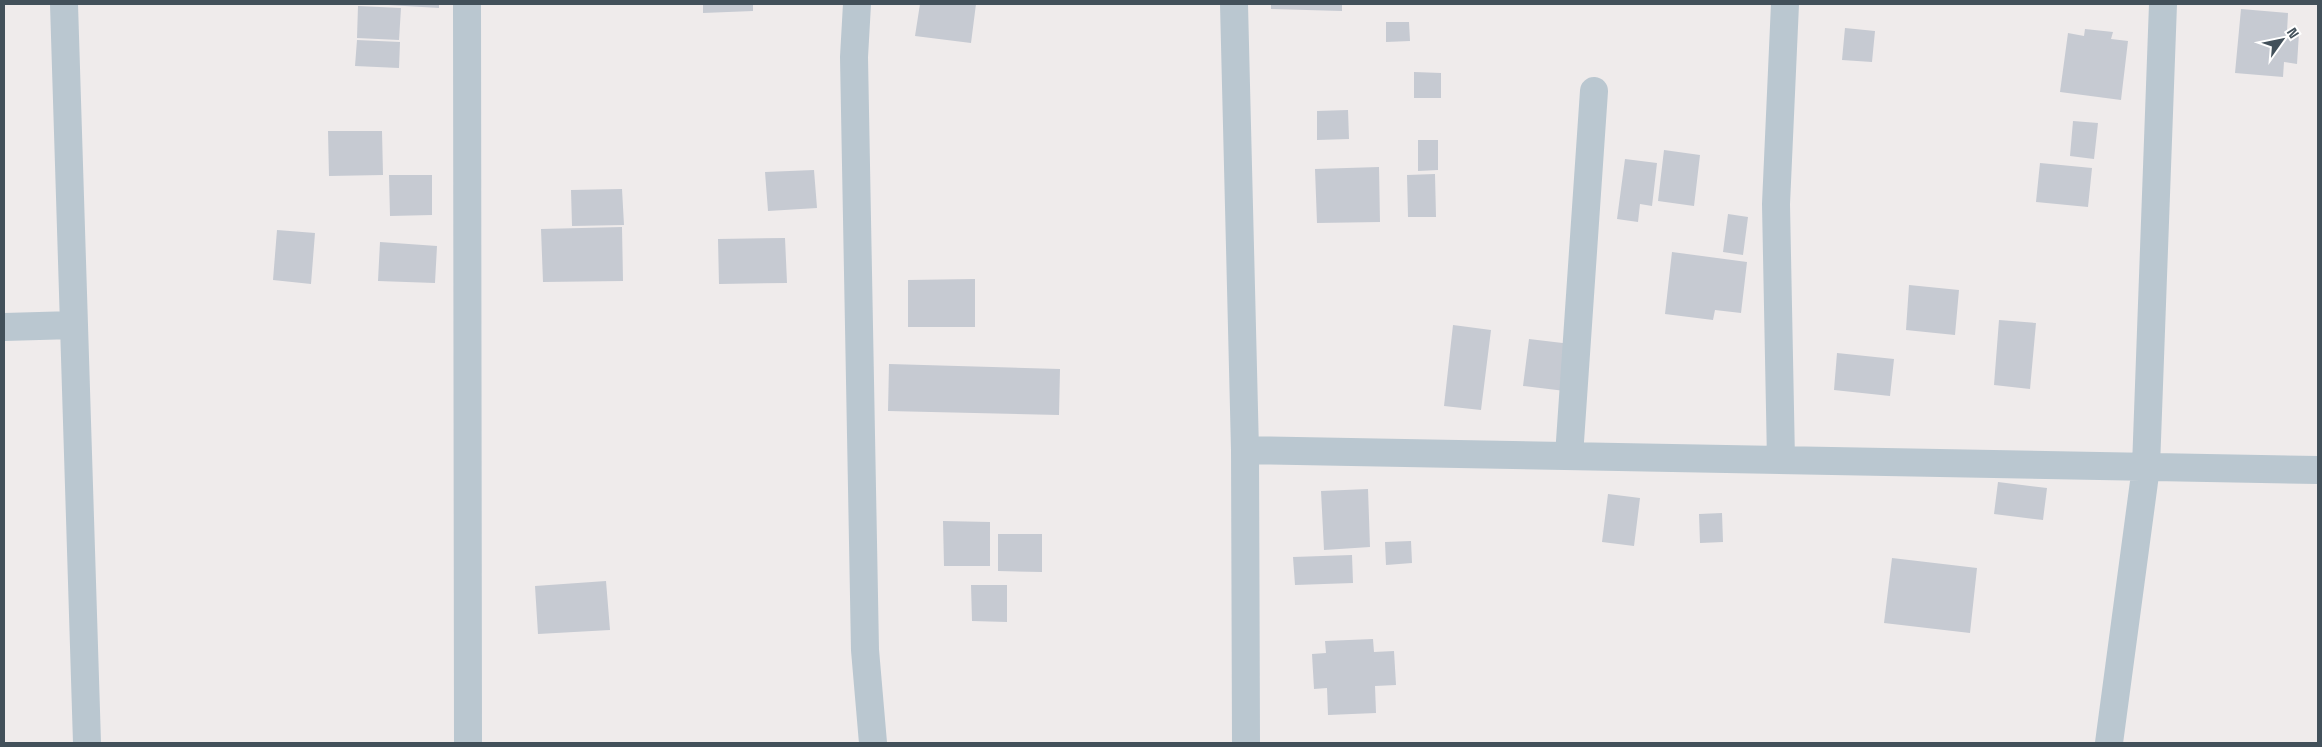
<svg xmlns="http://www.w3.org/2000/svg" width="2322" height="747" viewBox="0 0 2322 747" font-family="'Space Grotesk',sans-serif">
<style>
.building{fill:#c6cad2}
.lines{fill:none;stroke-linecap:round;stroke-linejoin:round}
.minor{stroke:#bac7d0;stroke-width:28}
</style>
<rect width="100%" height="100%" fill="#efebeb"/>
<path class="building" d="M388,4h51v4l-51,-3z
M703,4h50v7l-50,2z
M920,4h56l-5,39 -56,-7z
M1271,4h71v7l-71,-2z
M358,6l43,2 -2,32 -42,-2z
M2241,9l47,4 -1,19 12,1 -2,31 -13,-2 -1,15 -48,-4z
M1386,22h23l1,19 -24,1z
M1845,28l30,3 -3,31 -30,-2z
M2085,29l28,3 -2,7 17,2 -7,59 -61,-8 8,-59 16,3z
M357,40l43,2 -1,26 -44,-2z
M1414,72l27,1v25h-27z
M1348,110l1,29 -32,1v-29z
M2073,121l25,2 -4,36 -24,-3z
M328,131h54l1,44 -54,1z
M1418,140h20v30l-20,1z
M1664,150l36,5 -6,51 -36,-5z
M1625,159l32,4 -5,43 -12,-2 -2,18 -21,-3z
M2040,163l52,5 -4,39 -52,-5z
M1379,167l1,55 -63,1 -2,-54z
M814,170l3,38 -49,3 -3,-39z
M1435,174l1,43h-28l-1,-42z
M389,175h43v40l-42,1z
M622,189l2,36 -52,1 -1,-36z
M1728,214l20,3 -5,38 -20,-3z
M622,227l1,54 -80,1 -2,-53z
M277,230l38,3 -4,51 -38,-4z
M785,238l2,45 -68,1 -1,-45z
M380,242l57,4 -2,37 -57,-2z
M1672,252l75,10 -6,51 -26,-3 -2,10 -48,-6z
M975,279v48h-67v-47z
M1909,285l50,5 -4,45 -49,-5z
M1999,320l37,3 -6,66 -36,-4z
M1453,325l38,5 -10,80 -37,-4z
M1529,339l42,5 -6,47 -42,-5z
M1837,353l57,6 -4,37 -56,-6z
M889,364l171,5 -1,46 -171,-4z
M1998,482l49,6 -4,32 -49,-6z
M1368,489l2,58 -46,3 -3,-59z
M1608,494l32,4 -6,48 -32,-4z
M1722,513l1,29 -23,1 -1,-29z
M943,521l47,1v44h-46z
M998,534h44v38l-44,-1z
M1411,541l1,22 -26,2 -1,-23z
M1352,555l1,28 -58,2 -2,-28z
M1892,558l85,10 -7,65 -86,-10z
M606,581l4,49 -72,4 -3,-48z
M971,585h36v37l-35,-1z
M1373,639l1,13 20,-1 2,34 -21,1 1,27 -48,2 -1,-27 -13,1 -2,-35 14,-1 -1,-12z"/>
<g class="lines">
<path class="minor" d="M64,4l23,739
M467,4l1,739
M857,4l-3,53 11,593 8,93
M1234,4l11,446 1,293
M4,327l70,-2
M1245,450l1073,20
M1569,456l25,-365
M1781,460l-5,-256 9,-200
M2109,743l37,-276 17,-463"/>
</g>
<rect width="2322" height="747" fill="none" stroke="#42505a" stroke-width="10"/>
<g transform="translate(2282 40) rotate(57)" stroke="#ffffff" stroke-width="4" paint-order="stroke">
<path d="M0-4L9 19L0 12L-9 19Z" fill="#42505a"/>
<text y="-8" font-size="14" font-weight="bold" text-anchor="middle" fill="#42505a">N</text>
</g>
</svg>
